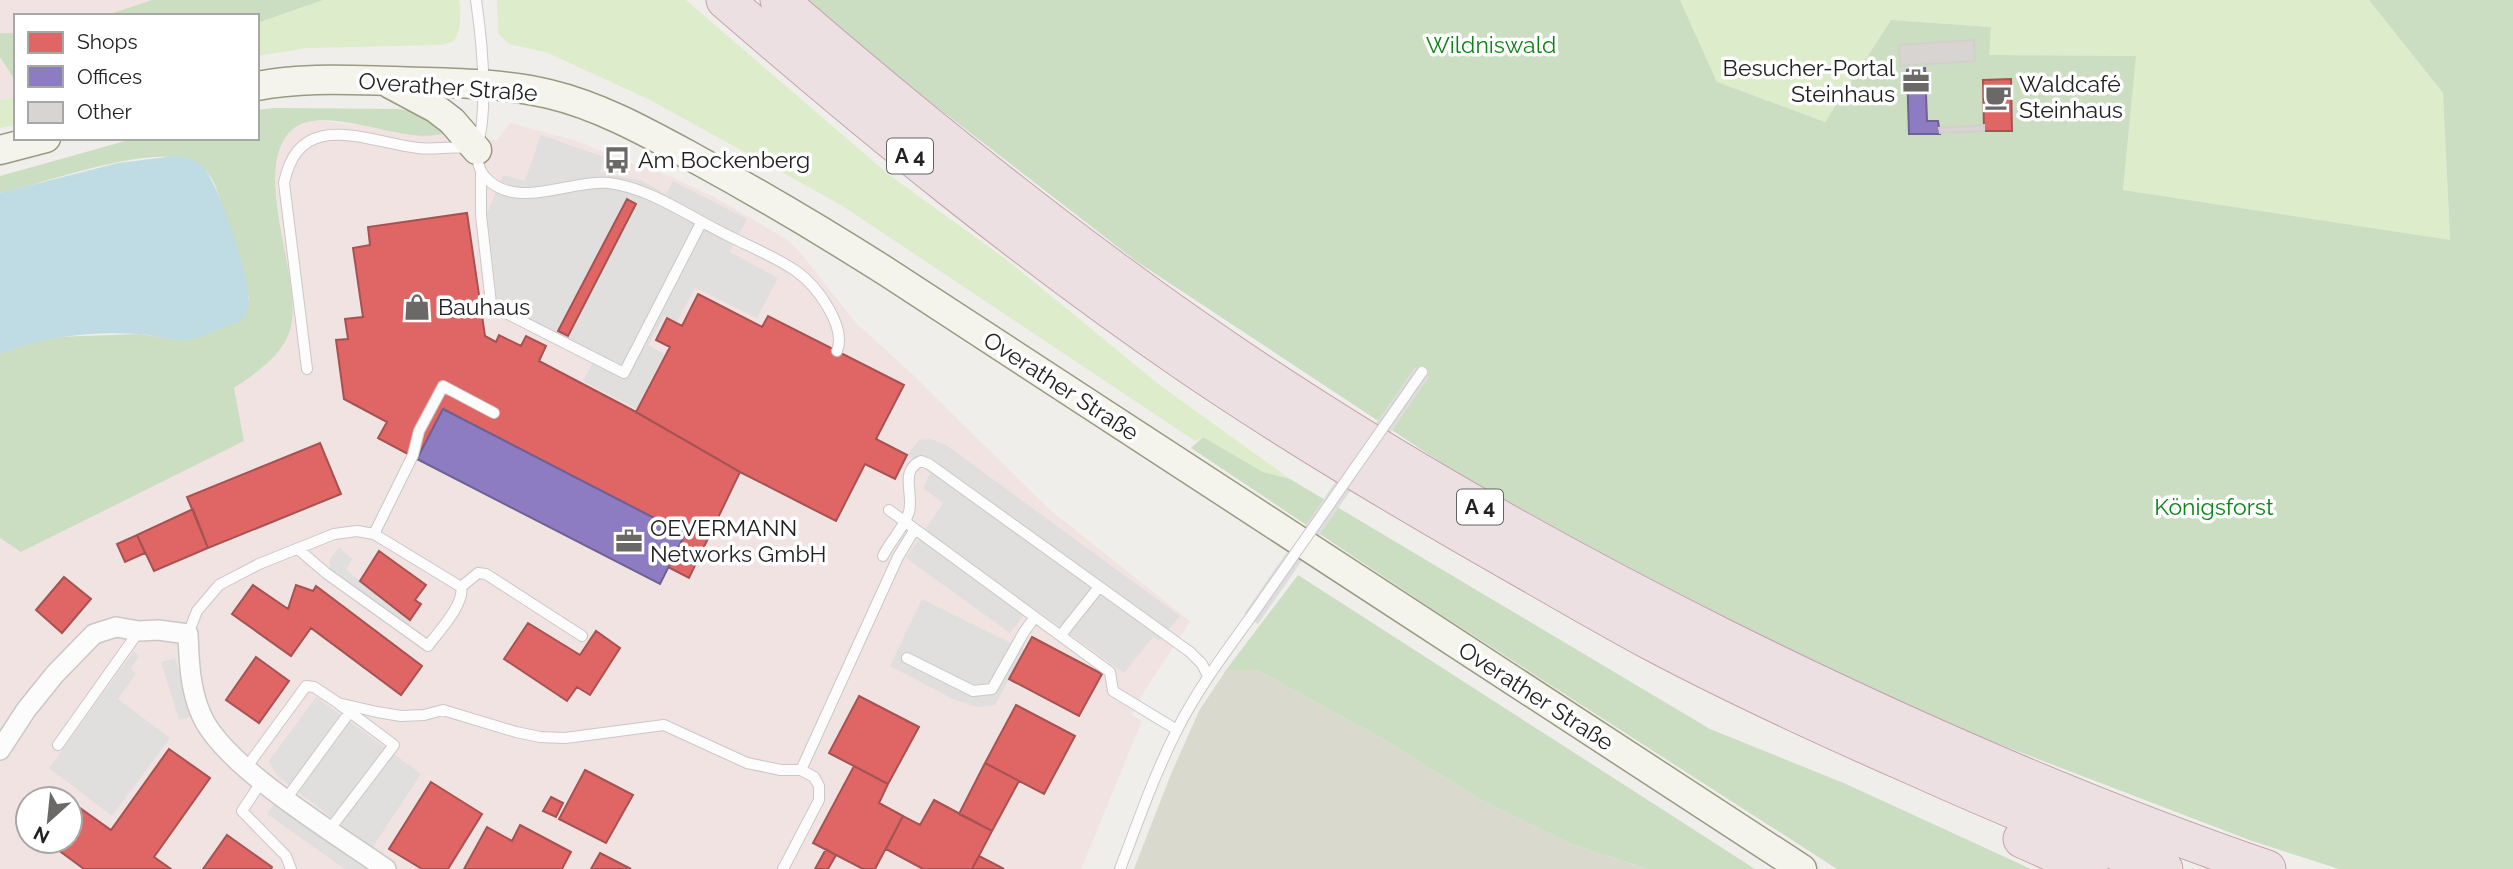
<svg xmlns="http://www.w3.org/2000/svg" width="2513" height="869" viewBox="0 0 2513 869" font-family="Raleway,sans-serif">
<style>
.commercial{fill:#f1e3e1;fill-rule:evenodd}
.construction{fill:#d9d9cd}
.grass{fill:#ddeccb}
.forest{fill:#cbdec1}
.parking{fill:#e0dfde}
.water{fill:#bfdbe3}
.pier{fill:#dedddd}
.shops{fill:#e06666;stroke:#a75252;stroke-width:2}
.offices{fill:#8e7cc3;stroke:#6e6193;stroke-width:2}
.building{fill:#d7d4d2;stroke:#d3d0cc;stroke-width:2}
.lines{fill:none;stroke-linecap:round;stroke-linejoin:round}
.lane-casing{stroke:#c9c8c7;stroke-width:12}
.street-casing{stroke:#c9c8c7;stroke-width:22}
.secondary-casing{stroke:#999a82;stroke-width:31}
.highway-casing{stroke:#c5a2ac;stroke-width:39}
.lane{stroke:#fdfcfc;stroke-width:10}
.street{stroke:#fdfcfc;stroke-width:19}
.secondary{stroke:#f4f4ed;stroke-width:28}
.highway{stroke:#ece0e2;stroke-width:37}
.lane-bridge-casing{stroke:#c9c8c7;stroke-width:12;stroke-linecap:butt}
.lane-bridge{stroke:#fdfcfc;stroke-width:10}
.labels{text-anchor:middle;stroke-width:7;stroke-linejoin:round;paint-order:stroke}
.shield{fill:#fff;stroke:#646464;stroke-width:2}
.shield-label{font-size:21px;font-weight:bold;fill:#222}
.park-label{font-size:23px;fill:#0c8416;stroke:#fff}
.poi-label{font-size:23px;fill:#222;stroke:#fff;text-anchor:start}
.street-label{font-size:23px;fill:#222;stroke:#fff}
</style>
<rect width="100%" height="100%" fill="#f0eeeb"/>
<path class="commercial" d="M0,0h152l-48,16h-88v17h-16z
M0,57l16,25v15l-16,3z
M314,120l183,20 13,-17 64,17 57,23 43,15 44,21 68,40 13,12 57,72 53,48 141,139 140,111 -46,71 -12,23 10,6 -61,148h-1081v-331l22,14 233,-179 36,-77 -15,-102 -1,-30 5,-21 15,-16zM28,799h42v42h-42z"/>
<path class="construction" d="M1226,670h31l126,69 100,62 88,43 77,25h-514l37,-95 28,-63z"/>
<path class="grass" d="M323,0h136c2,10 3,35 -7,42 -2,1 -8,2 -11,3l-133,3 -51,8v-33z
M497,0h189l202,174 119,86 154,126 129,93 -27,-7 -60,-35 -8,4 -354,-236 -191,-105 -102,-47 -39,-9 -11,-11z
M1680,0h689l74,93 7,148 -327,-51 13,-134 -148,-1 3,-28 -100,-7 -66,102 -108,-40z
M16,97v28l-16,3v-28z"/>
<path class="forest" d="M152,0h171l-66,23v-7h-153z
M807,0h873l37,82 108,40 66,-102 100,7 -2,28 147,1 -13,134 327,50 -7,-147 -74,-93h144v869h-174l-87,-28 -311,-119 -228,-107 -250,-138 -327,-216 -291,-225z
M0,33h16v49l-16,-25z
M275,108l125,1 25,5 20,19c-38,14 -119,-31 -152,-4 -44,37 9,147 -2,197 -6,28 -35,47 -57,62l10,53 -223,111 -21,-14v-184l24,-10 30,-7 86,-3 36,6 73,-40c-4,-29 -13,-56 -23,-83 -6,-16 -10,-38 -23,-49 -35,-33 -159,17 -203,25v-17l136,-38h121v-28z
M1203,437l60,35 27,7 420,250 136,55 185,85h-194l-405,-260 -241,-161z
M1298,575l457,294h-107l-77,-25 -88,-43 -100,-62 -126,-69h-31z"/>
<path class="parking" d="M541,135l63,22 -4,15 42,9 24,13 7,-13 74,38 -17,33 48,26 -21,40 -62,-30 -18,34 -13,-6 -16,29 16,9 -28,55 -53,-28 10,-19 -94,-47 -12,-101 16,-39 22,6z
M931,439l15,6 234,171 -21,24 -6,-3 -29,36 -93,-67 -21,27 -104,-75 37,-55 -20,-15 7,-15 -23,-18 12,-15z
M339,547l13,12 -6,11 66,51 -7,10 -71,-56 -4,-6v-10z
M922,599l103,51 -30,55 -17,2 -23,-7 -65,-34z
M134,651l5,5 -8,13 5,5 -18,25 52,39 -58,78 -63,-48z
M175,658l18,58 -14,4 -18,-58z
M316,697l105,77 -49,74 -95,-72 -8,-15z
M275,802l96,67h-26l-78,-55z"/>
<path class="water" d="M175,156c10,2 22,3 29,12 16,20 50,117 44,141 -1,5 -5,9 -10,13 -16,5 -34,15 -51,18 -16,2 -32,-5 -48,-6 -49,-3 -94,2 -139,20v-161l118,-30z"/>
<path class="pier" d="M1415,367l14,10 -171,247 -14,-10z"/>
<path class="shops" d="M2011,79l1,52h-28l-1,-51z
M627,199l9,5 -68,132 -10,-5z
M467,213l18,123 11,6 3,-7 22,11 5,-10 20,10 -7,15 97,51 104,60 -51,106 -21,-11 17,-33 -242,-125 -26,50 -39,-21 9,-16 -43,-23 -8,-59 12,-1 -3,-20 18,-2 -10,-69 17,-3 -2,-18z
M698,294l64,33 6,-11 136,69 -28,54 31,16 -12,24 -30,-15 -29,57 -96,-49 -104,-60 34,-65 -14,-7 11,-22 15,8z
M320,443l21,51 -133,54 -21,-51z
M193,509l15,39 -54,23 -17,-36z
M137,535l8,18 -20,9 -8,-18z
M379,551l47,34 -11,15 6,4 -11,16 -50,-39z
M64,577l27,22 -29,34 -26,-23z
M253,585l35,24 8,-24 17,6 3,-5 106,80 -21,29 -90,-67 -20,28 -59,-42z
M528,623l52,32 16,-24 24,17 -30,47 -13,-8 -10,14 -63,-42z
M1032,637l70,37 -23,42 -70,-37z
M256,657l33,24 -30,42 -33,-23z
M859,696l60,31 -31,57 -59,-31z
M1016,705l59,31 -31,58 -59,-31z
M169,749l41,29 -56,79 17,12h-87l-38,-28h24v-40l41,29z
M985,763l34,18 -27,50 -33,-17z
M854,766l34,18 -9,19 24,13 -28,53h-12l-50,-26z
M585,770l48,25 -27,48 -47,-24z
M431,782l51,32 -34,55h-26l-33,-20z
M551,797l12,6 -7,14 -13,-6z
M934,800l58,31 -20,38h-49l-37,-20 17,-33 17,9z
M520,825l51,27 -9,17h-98l23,-42 25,14z
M227,835l45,32 -1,2h-68z
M826,849l10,6 -8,14h-13z
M600,853l31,16h-40z
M979,856l25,13h-32z"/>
<path class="offices" d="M1925,68l2,53h11l2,13h-31l-2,-64z
M443,409l242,125 -25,50 -243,-125z"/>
<path class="building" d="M1974,40l1,21 -75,5 -1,-21z
M1984,125v6l-44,2 -1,-5z"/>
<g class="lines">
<defs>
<path id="lane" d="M476,0c6,41 10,81 6,122 -2,18 -11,41 4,56 31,33 85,1 123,5 41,5 79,33 116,51 23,12 49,22 71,37 20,14 51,55 41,80
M481,173v42l10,88 7,6 126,64 77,-150
M307,369l-23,-186c15,-76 83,-41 134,-35 16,2 32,-2 48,0
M889,510l221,162 3,19 64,39
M374,534l39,-79 6,-24 24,-45 51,27
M298,549l28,24 102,73c11,-15 37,-42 33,-59
M883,556c7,-15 21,-28 26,-44 5,-18 -10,-41 12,-51l8,3 261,188 12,12 6,12
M188,634l9,-23 22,-26 40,-21 75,-30 23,-3 17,3 87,53 17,-14 8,1 96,62
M1061,635l38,-48
M907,658l66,33 19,-2 32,-57 11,-15
M58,745l81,-114
M246,768l60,-82 8,1 24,16 39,9 24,4 23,-1 19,-5 73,22 24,5 25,1 99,-13 83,38 34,7h20l13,7 5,9v14l-36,69
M801,770l97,-213 17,-28
M262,781l-20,30 44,45 5,13
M286,799l63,-86
M330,829l64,-84 -55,-41
M1120,869c18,-47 34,-94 57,-139 20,-40 47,-76 73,-112"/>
<path id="street" d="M0,750l26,-40 29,-36 39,-40 22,-7 23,4 19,-1 30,4c1,27 2,55 13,80 21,52 137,121 185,155"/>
<path id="secondary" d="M390,84l45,24 17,13 25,29
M257,86c45,-9 93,-6 138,-5 51,2 105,1 154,13 51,12 99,39 145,64 66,36 130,74 193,114l915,597
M0,150l46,-12"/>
<path id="highway" d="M725,0c148,128 299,252 461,363 107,73 219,139 333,204 44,25 88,51 133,75 85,45 172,85 261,124 82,37 166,72 251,103
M779,0c110,95 222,187 339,273 189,140 394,259 604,364 177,88 358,168 545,232
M2022,839l67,30"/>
</defs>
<use href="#lane" class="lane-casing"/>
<use href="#street" class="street-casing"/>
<use href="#secondary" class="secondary-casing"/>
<use href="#highway" class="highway-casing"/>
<use href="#lane" class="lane"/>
<use href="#street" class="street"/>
<use href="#secondary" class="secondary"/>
<use href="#highway" class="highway"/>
<defs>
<path id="lane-bridge" d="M1250,618l172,-246"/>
</defs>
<use href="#lane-bridge" class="lane-bridge-casing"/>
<use href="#lane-bridge" class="lane-bridge"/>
</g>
<defs>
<symbol id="office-bare" viewBox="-9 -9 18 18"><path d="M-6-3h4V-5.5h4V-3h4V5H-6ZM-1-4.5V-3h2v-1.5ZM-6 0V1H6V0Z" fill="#6a6968" stroke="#fff" stroke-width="2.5" paint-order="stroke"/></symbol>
<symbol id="cafe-bare" viewBox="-9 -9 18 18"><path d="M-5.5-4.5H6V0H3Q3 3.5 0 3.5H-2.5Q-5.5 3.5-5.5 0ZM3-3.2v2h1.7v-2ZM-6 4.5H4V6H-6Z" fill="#6a6968" stroke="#fff" stroke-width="2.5" paint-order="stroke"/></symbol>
<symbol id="bus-bare" viewBox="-9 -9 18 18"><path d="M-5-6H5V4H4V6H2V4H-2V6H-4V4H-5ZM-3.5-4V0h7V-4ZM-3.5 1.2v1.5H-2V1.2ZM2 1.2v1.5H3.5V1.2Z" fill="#6a6968" stroke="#fff" stroke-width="2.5" paint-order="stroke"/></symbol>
<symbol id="shop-bare" viewBox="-9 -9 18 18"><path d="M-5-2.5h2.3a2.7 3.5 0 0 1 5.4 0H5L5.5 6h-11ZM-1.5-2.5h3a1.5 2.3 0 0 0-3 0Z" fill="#6a6968" stroke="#fff" stroke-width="2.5" paint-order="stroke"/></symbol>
</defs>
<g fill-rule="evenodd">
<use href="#office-bare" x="1897" y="62" width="38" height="38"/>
<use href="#cafe-bare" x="1979" y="78" width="38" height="38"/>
<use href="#bus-bare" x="598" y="141" width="38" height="38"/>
<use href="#shop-bare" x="398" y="288" width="38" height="38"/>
<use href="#office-bare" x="610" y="522" width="38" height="38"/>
</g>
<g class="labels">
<g class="shield">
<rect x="887" y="138.5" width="46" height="35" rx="5"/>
<rect x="1457" y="489.5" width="46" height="35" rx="5"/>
</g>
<g class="shield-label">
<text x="910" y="163">A 4</text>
<text x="1480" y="514">A 4</text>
</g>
<g class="park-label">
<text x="1491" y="53">Wildniswald</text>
<text x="2214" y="515">Königsforst</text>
</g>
<g class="poi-label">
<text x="1895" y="76" text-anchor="end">Besucher-Portal<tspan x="1895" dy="26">Steinhaus</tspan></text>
<text x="2019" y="92">Waldcafé<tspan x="2019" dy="26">Steinhaus</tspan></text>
<text x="638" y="168">Am Bockenberg</text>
<text x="438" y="315">Bauhaus</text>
<text x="650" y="536">OEVERMANN<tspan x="650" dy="26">Networks GmbH</tspan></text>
</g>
<g class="street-label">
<text transform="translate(448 87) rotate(4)" y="8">Overather Straße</text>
<text transform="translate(1061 386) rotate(33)" y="8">Overather Straße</text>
<text transform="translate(1536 696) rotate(33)" y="8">Overather Straße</text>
</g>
</g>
<rect x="14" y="14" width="245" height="126" fill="#ffffff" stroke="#a7a7a7" stroke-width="2"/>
<rect x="28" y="32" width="35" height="21" fill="#e06666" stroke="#a7a7a7" stroke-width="2"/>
<text x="77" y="49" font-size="21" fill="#222222">Shops</text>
<rect x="28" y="66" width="35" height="21" fill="#8e7cc3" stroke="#a7a7a7" stroke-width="2"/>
<text x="77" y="84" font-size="21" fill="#222222">Offices</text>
<rect x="28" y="102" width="35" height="21" fill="#d7d4d2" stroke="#a7a7a7" stroke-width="2"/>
<text x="77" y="119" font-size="21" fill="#222222">Other</text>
<g transform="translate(49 820) rotate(207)"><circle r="33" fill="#ffffff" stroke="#a7a7a7" stroke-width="2"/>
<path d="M0-5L12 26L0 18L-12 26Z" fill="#6a6968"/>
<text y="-10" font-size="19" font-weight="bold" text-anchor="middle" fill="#222222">N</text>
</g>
</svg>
